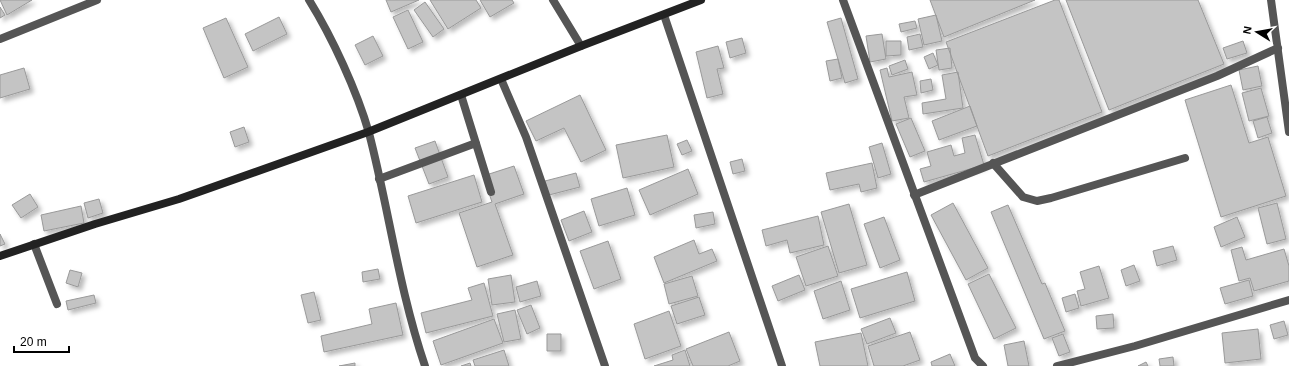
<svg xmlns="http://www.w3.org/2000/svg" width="1289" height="366" viewBox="0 0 1289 366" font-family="Arial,sans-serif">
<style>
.building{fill:#c4c4c4;stroke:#999;filter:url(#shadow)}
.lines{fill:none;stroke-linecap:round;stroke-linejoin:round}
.lane{stroke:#555;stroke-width:8}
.street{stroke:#555;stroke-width:8}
.secondary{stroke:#222;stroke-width:8}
</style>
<defs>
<filter id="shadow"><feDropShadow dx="3.5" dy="3.5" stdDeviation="2" flood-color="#0004"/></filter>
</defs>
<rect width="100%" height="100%" fill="#fff"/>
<path class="building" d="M0,0h32l-25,15z
M386,0h33l-28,12z
M430,0h46l5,8 -33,21z
M480,0h32l2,3 -24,14z
M930,0h105l-91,37z
M1055,0h4l43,112 -114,44 -42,-114z
M1066,0h132l26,64 -115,46z
M425,2l19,27 -11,8 -19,-27z
M0,7l5,8 -5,3z
M408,10l15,32 -15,7 -15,-32z
M936,15l6,26 -18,4 -6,-26z
M279,17l8,17 -34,17 -8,-17z
M226,18l22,49 -24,11 -21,-50z
M841,18l17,61 -13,4 -18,-61z
M915,21l2,7 -16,4 -2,-8z
M882,34l4,25 -16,3 -4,-26z
M920,34l3,13 -14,3 -2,-13z
M373,36l10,20 -18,9 -10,-20z
M742,38l4,15 -16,5 -4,-16z
M886,41h15v14l-15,1z
M1243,41l4,12 -20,6 -4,-11z
M718,46l6,22 -7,1 6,25 -16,4 -11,-46z
M950,48l2,20 -13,2 -3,-20z
M933,53l5,12 -9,4 -5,-12z
M838,59l4,19 -12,3 -4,-20z
M905,60l3,9 -16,6 -3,-9z
M1258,66l4,20 -19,4 -4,-20z
M24,68l6,21 -30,9v-23z
M887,68l2,9 23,-5 5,23 -13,2 5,21 -17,3 -12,-51z
M958,72l5,36 -40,6 -1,-11 24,-4 -4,-24z
M931,79l2,11 -12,3 -1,-12z
M1231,85l18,58 19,-6 18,59 -65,21 -36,-117z
M1261,88l8,28 -20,5 -7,-28z
M580,95l26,55 -25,12 -17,-34 -28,13 -10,-20z
M970,106l7,20 -38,14 -7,-19z
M1267,117l5,16 -14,5 -5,-17z
M911,118l14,33 -15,6 -14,-33z
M244,127l5,15 -14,5 -5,-15z
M667,135l7,32 -51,11 -7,-33z
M975,135l9,30 -60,17 -4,-13 11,-3 -4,-14 24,-7 3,11 11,-3 -3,-15z
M687,140l5,11 -10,4 -5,-11z
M435,141l13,36 -19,7 -14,-36z
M882,143l9,31 -13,4 -9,-31z
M742,159l3,12 -12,3 -3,-12z
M872,163l5,25 -16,4 -2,-8 -29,6 -4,-17z
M514,166l10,28 -29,10 18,51 -36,12 -18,-54 33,-11 -9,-26z
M688,169l10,25 -48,21 -11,-25z
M576,173l4,14 -31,8 -4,-14z
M474,175l8,27 -66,21 -8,-27z
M627,188l8,27 -36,11 -8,-27z
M30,194l8,13 -17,11 -9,-13z
M99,199l4,14 -15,5 -4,-15z
M953,203l35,65 -22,12 -35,-65z
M1277,203l9,36 -19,5 -9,-36z
M849,204l18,61 -28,8 -18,-61z
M1008,205l34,79 3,-1 20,48 -21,8 -53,-127z
M81,206l3,17 -40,8 -3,-16z
M584,211l8,21 -23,9 -8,-21z
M713,212l2,12 -19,4 -2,-13z
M818,216l6,29 -34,8 -3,-13 -21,6 -4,-16z
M884,217l16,43 -20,8 -16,-44z
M1237,217l8,20 -24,10 -7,-20z
M0,234l5,10 -5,2z
M694,240l5,14 13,-5 5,12 -53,22 -10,-26z
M608,241l13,38 -27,10 -14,-38z
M828,246l10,30 -32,10 -10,-29z
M1173,246l4,14 -20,6 -4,-15z
M1242,247l4,13 38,-11 5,17v15l-35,10 -4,-13 -11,3 -8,-31z
M1134,265l6,16 -14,5 -5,-16z
M1099,266l10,32 -28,8 -4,-15 8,-2 -5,-17z
M378,269l2,10 -17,3 -1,-10z
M70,270l12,3 -4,14 -12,-4z
M907,272l8,29 -55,17 -9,-29z
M989,274l27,54 -22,11 -26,-55z
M511,275l4,27 -23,3 -4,-26z
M799,275l6,15 -27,11 -6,-15z
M692,276l6,20 -29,8 -5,-20z
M1249,280l4,16 -28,8 -5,-16z
M537,281l4,15 -21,6 -4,-15z
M841,281l9,29 -27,9 -9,-28z
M484,283l9,33 -67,17 -5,-20 51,-13 -4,-12z
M314,292l7,28 -13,3 -7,-28z
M1075,294l4,14 -13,4 -4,-14z
M94,295l2,8 -28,7 -2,-9z
M699,297l6,18 -28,9 -6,-18z
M396,303l7,32 -79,17 -3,-16 51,-12 -3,-15z
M531,305l9,23 -13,6 -10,-24z
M515,310l6,29 -17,3 -7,-28z
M669,311l12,35 -36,13 -11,-35z
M1113,314l1,14 -17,1 -1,-13z
M890,318l6,15 -29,11 -6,-15z
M494,319l9,24 -62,22 -8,-24z
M1284,321l4,14 -14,4 -4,-14z
M1258,329l3,30 -36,4 -3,-30z
M729,332l11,29 -12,5h-35l-7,-17z
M910,332l10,28 -17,6h-29l-6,-20z
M861,333l7,33h-48l-5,-24z
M547,334h14v17h-14z
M1063,334l7,18 -11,4 -7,-18z
M1024,341l5,25h-21l-4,-21z
M504,350l5,16h-34l-2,-6z
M685,350l5,16h-36l19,-6 -1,-5z
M950,354l5,12h-23l-1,-4z
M1173,357l1,9h-14l-1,-7z
M1146,362l2,4h-10z
M355,363v3h-16z
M470,363l1,3h-10z"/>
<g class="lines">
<path class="lane" d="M461,95l30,97
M993,163l30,34 14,4 14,-3 134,-40
M379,179l97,-36
M914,195l303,-119 61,-28
M34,244l23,60"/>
<path class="street" d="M309,0c23,37 48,91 60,133 20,77 30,157 56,233
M553,0l28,46
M843,0l132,358 8,8
M1271,0l18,132
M664,15l118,351
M0,39l97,-39
M501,79l25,58 79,229
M1057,366l78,-20 154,-46"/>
<path class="secondary" d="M0,256l95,-32 84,-25 189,-67 213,-86 120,-46"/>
</g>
<g transform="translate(1257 32) rotate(281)" stroke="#ffffff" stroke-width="3" paint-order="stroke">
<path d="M0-3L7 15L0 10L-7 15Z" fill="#000000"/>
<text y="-6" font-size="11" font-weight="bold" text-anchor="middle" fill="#000000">N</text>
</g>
<path d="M14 346v6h55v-6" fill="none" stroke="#000000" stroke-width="2"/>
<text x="20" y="346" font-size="12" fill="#000000" stroke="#ffffff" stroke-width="3" paint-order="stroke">20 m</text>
</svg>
